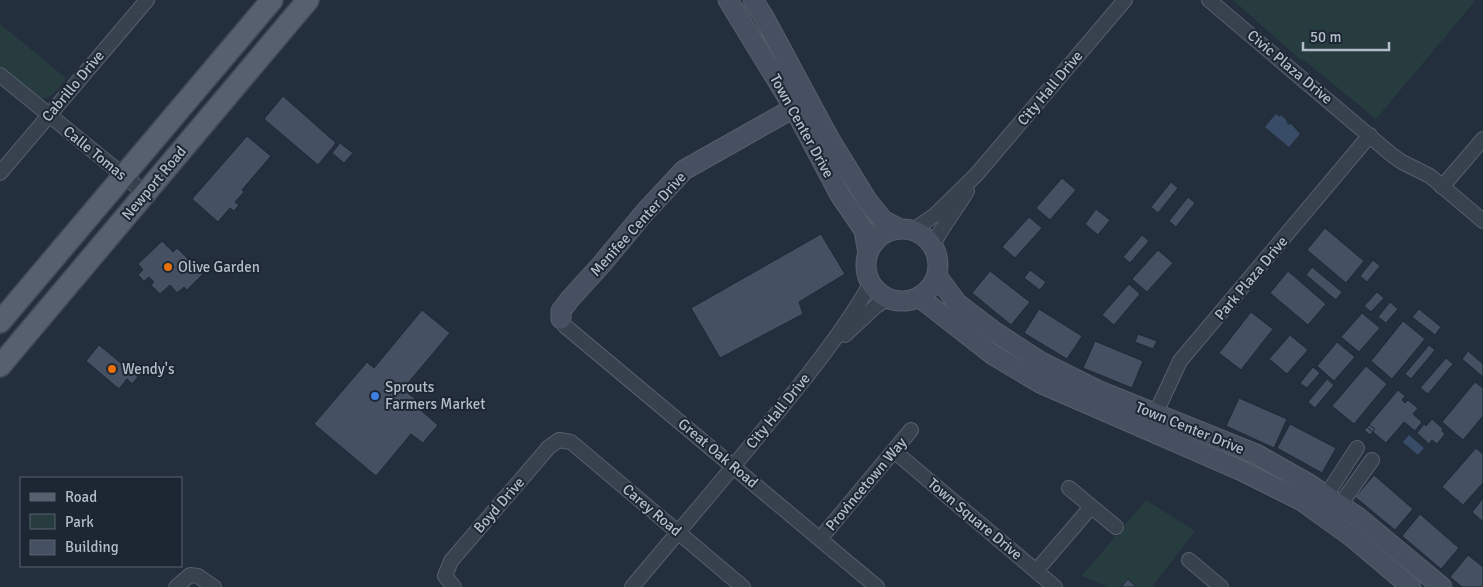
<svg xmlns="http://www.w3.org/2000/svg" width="1483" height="587" viewBox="0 0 1483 587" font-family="Signika,sans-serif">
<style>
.green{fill:#263c3f}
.water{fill:#394c67}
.building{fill:#455162;stroke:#1f2835}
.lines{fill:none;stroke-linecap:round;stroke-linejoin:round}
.street-casing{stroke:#565f6c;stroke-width:16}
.secondary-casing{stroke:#565f6c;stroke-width:21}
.primary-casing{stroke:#414a57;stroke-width:24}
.street{stroke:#38414e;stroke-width:14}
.secondary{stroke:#465061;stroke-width:19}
.primary{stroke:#56606e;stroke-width:21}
.food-dot{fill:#e8710a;stroke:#1d2633;stroke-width:2}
.shop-dot{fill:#3f7fe0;stroke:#1d2633;stroke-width:2}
.labels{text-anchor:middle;stroke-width:4;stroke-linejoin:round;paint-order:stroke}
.street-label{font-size:15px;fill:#b4bcc9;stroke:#1d2633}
.poi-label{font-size:15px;fill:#b4bcc9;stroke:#1d2633;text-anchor:start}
</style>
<rect width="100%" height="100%" fill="#242f3e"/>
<path class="green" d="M1233,0h243l-100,119 -72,-59h-3z
M0,24l66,54c-8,10 -14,23 -29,20l-37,-30z
M1146,500l49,31 -43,56h-44l-26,-11z"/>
<path class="water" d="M1276,114l4,3 1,-2 6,6 -1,1 3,3 2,-1 9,10 -11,13 -24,-20z
M1409,435l15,13 -6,7 -15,-13z"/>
<path class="building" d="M283,96l53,47 -18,22 -54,-46z
M247,136l24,20 -29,34 2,2 -9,10 4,3 -5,6 -4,-3 -12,14 -26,-23z
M340,143l13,10 -9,10 -12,-10z
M1062,178l14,12 -26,30 -14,-12z
M1171,182l7,6 -20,25 -7,-6z
M1188,197l7,6 -19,24 -7,-6z
M1096,209l14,11 -12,15 -13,-11z
M1029,217l13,11 -27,30 -13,-11z
M1325,228l39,33 -18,22 -39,-33z
M821,234l24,40 -46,28 4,12 -83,44 -29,-50z
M1142,235l7,6 -19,22 -7,-6z
M162,241l11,11 4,-4 26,26 -16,16 -3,-3 -7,6 -7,-8 -10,9 -9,-9 3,-3 -5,-5 -5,4 -6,-6 5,-5 -5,-6z
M1158,250l15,13 -26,29 -15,-13z
M1373,260l7,6 -13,16 -7,-6z
M1312,267l30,25 -6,8 -30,-25z
M1030,270l16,12 -6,8 -16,-12z
M990,271l40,31 -19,23 -39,-32z
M1288,271l38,33 -18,21 -38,-32z
M1129,284l11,10 -26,31 -12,-10z
M1377,292l7,6 -13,14 -7,-6z
M1390,302l8,7 -12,14 -8,-6z
M1039,309l43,27 -15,23 -43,-26z
M1419,309l22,18 -6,8 -23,-18z
M422,310l28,23 -47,56 17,14 -3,4 21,18 -15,18 -12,-9 -35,42 -62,-52 53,-62 7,6z
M1251,312l22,17 -32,41 -22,-17z
M1362,313l18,15 -21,24 -18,-15z
M1403,321l22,18 -33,40 -21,-18z
M1138,334l19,7 -4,8 -18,-7z
M1290,335l18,15 -21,24 -18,-15z
M1095,341l48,20 -11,27 -49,-20z
M1337,342l18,15 -21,24 -17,-15z
M99,345l39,32 -6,7 -5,-5 -8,10 -33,-28z
M1429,345l6,5 -24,29 -6,-5z
M1468,351l15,13v13l-21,-18z
M1446,358l7,6 -25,30 -8,-6z
M1366,366l21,18 -33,40 -22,-18z
M1313,367l7,6 -13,15 -7,-5z
M1327,379l7,6 -19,23 -7,-6z
M1475,382l8,6v28l-20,24 -21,-18z
M1398,390l7,6 -3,4 3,3 3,-3 10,8 -5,6 9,8 -7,9 -11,-9 -18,21 -19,-16z
M1239,398l48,21 -13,29 -48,-22z
M1432,419l11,10 -1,2 3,3 -8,10 -5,-4 -3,4 -12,-11 7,-9 2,2z
M1290,424l46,24 -14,25 -45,-25z
M1369,425l6,4 -5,6 -6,-5z
M1476,448l7,6v29l-20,22 -21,-18z
M1374,475l39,34 -18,21 -40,-33z
M1483,498v24l-11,-10z
M1420,514l39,34 -18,21 -39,-33z
M1468,555l15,12v20h-21l-12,-10z
M1128,579l8,8h-15z"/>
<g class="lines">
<defs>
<path id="street" d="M1209,0l183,155 10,7 28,14 53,45
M0,75l145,118
M0,173l147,-173
M1442,187l41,-48
M913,230l22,-15 41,-40 149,-175
M933,245c9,-19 23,-35 34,-54
M561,319l4,7 312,261
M845,335l31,-29 12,-8
M1152,421l28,-60 190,-226
M894,451l161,136
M1069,488l47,39
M1322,502l35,-54
M1335,512l37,-52
M820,539l91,-109
M1189,560l32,27
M1036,571l55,-64
M176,587l14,-12 8,1 16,11
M454,587l-9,-11 6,-15 98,-114 10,-7 12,2 172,145
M632,587c47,-56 95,-112 141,-169 35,-43 70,-86 98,-135"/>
<path id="secondary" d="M728,0l66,108 46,87 24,35 4,24
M753,0l11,17 65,121 38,62 16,20 17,9
M866 265a36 36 0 1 1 72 0a36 36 0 1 1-72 0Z
M937,276l20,27 38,29 46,30 56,28 159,64 53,30 50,34 83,69
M919,297l74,58 47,28 200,87 62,31 50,36 59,50
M561,319v-8l9,-12 31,-34 44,-53 39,-42 124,-70"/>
<path id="primary" d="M0,322l272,-322
M0,366l308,-366"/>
</defs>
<use href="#street" class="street-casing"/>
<use href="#secondary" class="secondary-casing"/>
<use href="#primary" class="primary-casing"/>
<use href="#street" class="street"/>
<use href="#secondary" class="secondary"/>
<use href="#primary" class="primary"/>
</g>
<g class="food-dot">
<circle cx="168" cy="267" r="5"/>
<circle cx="112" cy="369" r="5"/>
</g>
<circle class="shop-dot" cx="375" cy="396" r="5"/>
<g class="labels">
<g class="street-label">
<text transform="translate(1290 67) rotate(40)" y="5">Civic Plaza Drive</text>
<text transform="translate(73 86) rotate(-50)" y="5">Cabrillo Drive</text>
<text transform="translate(1050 88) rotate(-50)" y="5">City Hall Drive</text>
<text transform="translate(802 126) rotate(61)" y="5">Town Center Drive</text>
<text transform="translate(95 153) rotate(39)" y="5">Calle Tomas</text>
<text transform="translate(154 183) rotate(-50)" y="5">Newport Road</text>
<text transform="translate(638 224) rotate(-48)" y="5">Menifee Center Drive</text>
<text transform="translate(1251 278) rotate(-50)" y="5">Park Plaza Drive</text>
<text transform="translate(778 411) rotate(-51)" y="5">City Hall Drive</text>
<text transform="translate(1190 428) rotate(22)" y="5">Town Center Drive</text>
<text transform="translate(718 453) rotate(40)" y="5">Great Oak Road</text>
<text transform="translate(866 484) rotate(-50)" y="5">Provincetown Way</text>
<text transform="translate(499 505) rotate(-49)" y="5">Boyd Drive</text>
<text transform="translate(652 510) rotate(40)" y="5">Carey Road</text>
<text transform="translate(975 519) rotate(40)" y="5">Town Square Drive</text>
</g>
<g class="poi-label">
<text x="178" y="272">Olive Garden</text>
<text x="122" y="374">Wendy's</text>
<text x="385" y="392">Sprouts<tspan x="385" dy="17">Farmers Market</tspan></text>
</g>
</g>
<rect x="20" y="477" width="162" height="90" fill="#1d2633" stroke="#59626f"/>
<rect x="30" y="493" width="25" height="8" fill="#56606e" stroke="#59626f"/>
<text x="65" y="502" font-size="15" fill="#b4bcc9">Road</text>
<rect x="30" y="514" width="25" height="15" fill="#263c3f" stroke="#59626f"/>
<text x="65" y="527" font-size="15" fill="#b4bcc9">Park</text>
<rect x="30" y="540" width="25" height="15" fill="#455162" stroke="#59626f"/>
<text x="65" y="552" font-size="15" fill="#b4bcc9">Building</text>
<path d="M1303 42v8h86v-8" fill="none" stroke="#b4bcc9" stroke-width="2.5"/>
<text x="1310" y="42" font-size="15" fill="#b4bcc9" stroke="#1d2633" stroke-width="4" paint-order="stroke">50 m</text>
</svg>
